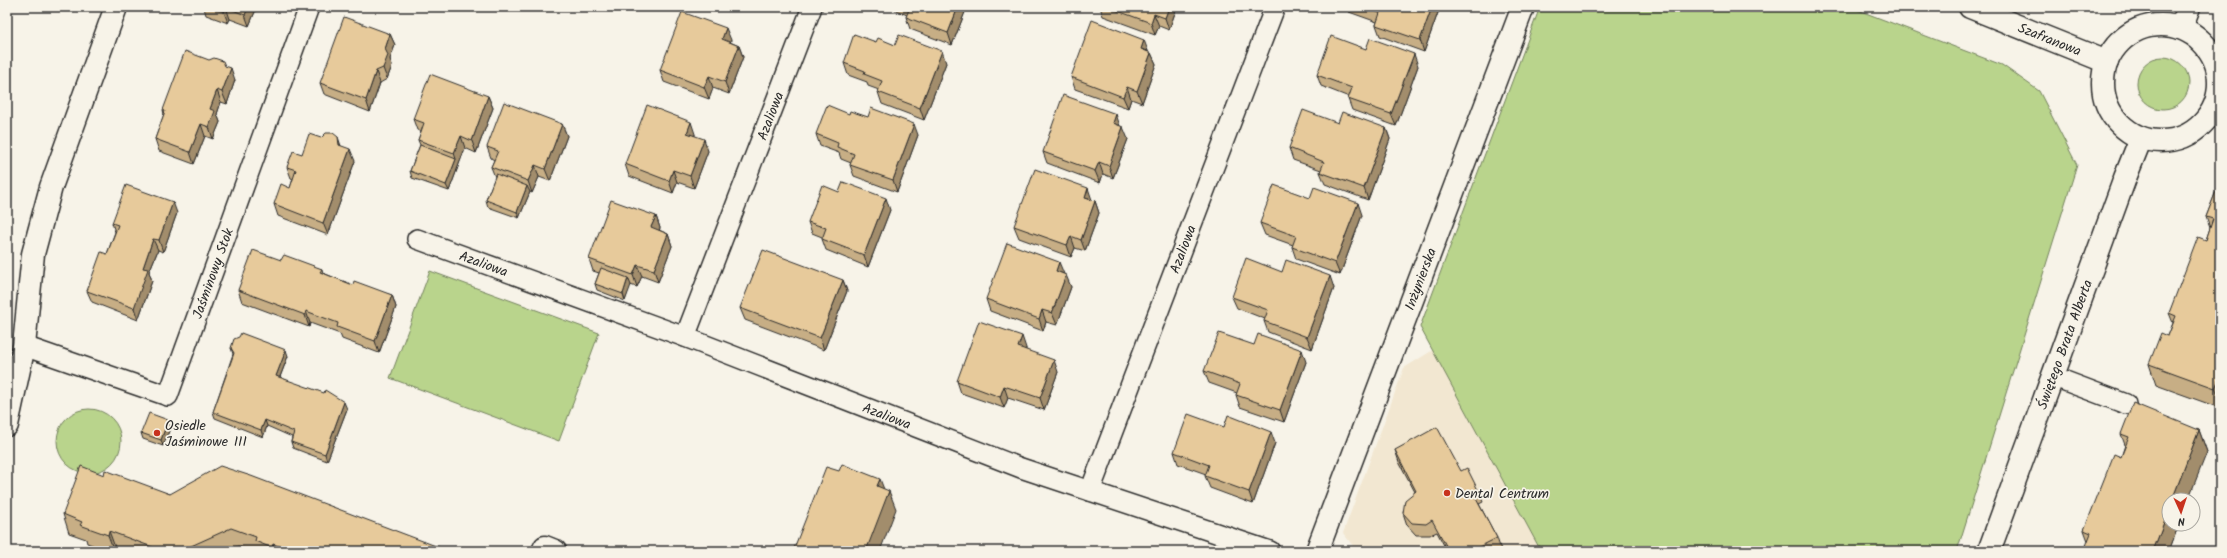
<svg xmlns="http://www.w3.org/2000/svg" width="2227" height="558" viewBox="0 0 2227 558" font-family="Kalam,sans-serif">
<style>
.built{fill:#f2e7d1}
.green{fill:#b9d48c;stroke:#72805c}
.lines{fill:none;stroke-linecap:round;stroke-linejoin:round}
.service-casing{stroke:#2b2b2b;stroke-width:22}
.minor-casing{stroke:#2b2b2b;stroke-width:25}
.service{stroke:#f7f3e8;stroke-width:19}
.minor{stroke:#f7f3e8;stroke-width:22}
.wall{fill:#c7ae85;stroke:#2b2b2b}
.shaded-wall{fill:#a28d6c;stroke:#2b2b2b}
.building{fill:#e7ca9b;stroke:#2b2b2b}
.poi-dot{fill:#c8321e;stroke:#f7f3e8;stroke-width:1.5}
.labels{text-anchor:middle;stroke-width:3.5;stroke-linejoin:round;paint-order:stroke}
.street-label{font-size:14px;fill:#2b2b2b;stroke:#f7f3e8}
.poi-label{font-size:14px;fill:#2b2b2b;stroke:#f7f3e8;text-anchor:start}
</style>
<rect width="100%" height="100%" fill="#f7f3e8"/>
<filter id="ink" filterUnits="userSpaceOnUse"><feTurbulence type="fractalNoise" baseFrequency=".025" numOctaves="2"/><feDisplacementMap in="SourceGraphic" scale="8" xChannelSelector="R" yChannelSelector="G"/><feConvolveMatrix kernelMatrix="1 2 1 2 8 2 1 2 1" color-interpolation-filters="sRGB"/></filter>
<g filter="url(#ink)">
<path class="built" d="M1433,350l108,201h-184l-14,-18 61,-165z"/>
<path class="green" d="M1540,7h310l152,58 37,26 38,74 -120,386h-416l-121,-224z
M2137 83a26 26 0 1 1 52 0a26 26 0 1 1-52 0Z
M430,271l169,62 -40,108 -169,-63z
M57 441a32 32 0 1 1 64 0a32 32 0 1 1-64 0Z"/>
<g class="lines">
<defs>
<g id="service">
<path id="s1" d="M417,239l268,98 336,131 249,83"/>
<path id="s2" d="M685,337l127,-330"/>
<path id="s3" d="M24,346l144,50 141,-389"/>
<path d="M2052,376l74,28"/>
<path id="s4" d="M1090,491l185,-484"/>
</g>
<g id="minor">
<path id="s5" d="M1970,7l137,55"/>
<circle cx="2161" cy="83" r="58"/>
<path d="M2181,28l8,-21"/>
<path d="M7,425l17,-79 9,-92 18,-67 65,-180"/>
<path d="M543,551l2,-4 10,4"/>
<path id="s6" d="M1317,551l206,-544"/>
<path id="s7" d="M1989,551l136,-373 16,-40"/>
</g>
</defs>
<use href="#service" class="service-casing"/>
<use href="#minor" class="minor-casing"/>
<use href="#service" class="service"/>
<use href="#minor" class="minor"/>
</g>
<path class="wall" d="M200,7h57l-8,19 -19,-7 -2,4 -22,-8 -2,-7z
M889,7h78l-15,38 -42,-16 -4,-12 1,-2z
M1100,7h77l-8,23 -10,-4 -4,9 -52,-19z
M1347,7h93l-16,45 -44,-16 -4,-11 1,-3 -28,-10z
M390,34l5,11 -5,14 2,7 -5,13 -7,4 -10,29 -46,-18 -4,-11z
M731,40l-1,2 9,4 4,11 -14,37 -16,-6 -4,11 -45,-17 -4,-12z
M876,42l19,3 51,18 -22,57 -42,-16 -4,-12 1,-2 -11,-4 -1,-4 -19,-7 -4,-12z
M1366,49l52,17 -22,60 -44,-16 -4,-11 1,-2 -28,-11 -4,-11z
M1148,51l3,2 5,11 -14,39 -11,-4 -3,9 -53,-19 -4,-12z
M225,66l10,14 -8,24 -6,-2 -4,12 3,8 -7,17 -8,-3 -11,28 -35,-13 -4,-12 9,-25 -1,-4z
M488,96l5,12 -17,45 -11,-5 -16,43 -37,-13 -2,-7 10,-26 -2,-5 3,-8 -4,-2 -4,-11z
M849,114l69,21 -21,57 -43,-16 -4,-11 1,-2 -10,-4 -2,-6 -19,-7 -4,-12z
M1338,123l48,5 4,11 -22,61 -43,-16 -5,-12 1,-2 -28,-10 -4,-12z
M562,124l5,12 -17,45 -11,-4 -7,16 -2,-1 -11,26 -31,-11 -2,-7 9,-23 -4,-10 3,-7 -3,-2 -4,-11z
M1120,126l8,13 -15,39 -10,-4 -3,9 -53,-20 -4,-11z
M695,134v2l13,15 -14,37 -17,-6 -4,11 -44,-17 -4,-12z
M341,146l14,15 -27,74 -50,-19 -4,-12 16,-16 3,-9 -2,-1 -4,-11 15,-13z
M2220,181v227l-64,-23 -7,-21 19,-28 5,-13 -4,-10 37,-73 4,-12 -4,-11z
M839,192l51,18 -22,57 -42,-17 -4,-11v-2l-10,-4 -4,-11z
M1310,198l52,17 -22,60 -44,-16 -4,-12 1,-2 -28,-10 -5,-12z
M1092,200l3,1 4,12 -14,38 -10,-3 -4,9 -52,-19 -5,-12z
M177,213l-14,39 -5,-2 -9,22 3,9 -14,39 -46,-18 -5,-11 20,-37 8,-22 -3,-9z
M656,216l4,12 -1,2 9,4 4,12 -14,36 -16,-6 -5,11 -7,-2 -5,16 -28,-11 -2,-6 4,-11 -6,-2 -4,-12z
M281,260l41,9 1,4 30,12 39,10 4,12 -17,46 -37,-14 -2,-5 -30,-11 -1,4 -67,-25 -4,-12z
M1282,272l52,16 -22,61 -44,-17 -4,-11 1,-2 -28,-11 -5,-11z
M1064,274l7,13 -14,38 -11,-3 -3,9 -53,-20 -4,-12z
M843,280l4,11 -23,59 -79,-30 -5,-12z
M1254,345l52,17 -22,60 -44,-15 -4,-12 1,-2 -28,-10 -5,-12z
M231,348l57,8 -8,21 67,32 -20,52 -34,-13 -2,-6 1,-5 -25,-11 -4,11 -48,-19 -2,-6 20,-58z
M1026,348v2l32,22 -14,38 -36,-12 -4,10 -43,-15 -4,-12z
M171,426l-8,20 -20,-7 -2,-6z
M1224,427l51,16 -22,61 -43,-16 -5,-12 1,-2 -28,-10 -4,-12z
M2199,430l8,22 -38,72h10l-10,27 -81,-10 -4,-11 37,-73 4,-12 -4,-11z
M1395,450l66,21 17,19 5,12 -4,2 18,34 4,12 -3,1h-51l-10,-19 -7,3h-14l-9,-10 -4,-12 12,-21 -16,-30z
M104,475l66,19 279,57h-199l-12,-5 -10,5h-110l-2,-1 -1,1h-7l-21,-8 -1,-4 -17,-6 -6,-19z"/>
<path class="shaded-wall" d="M226,7l4,12 -2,4 -4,-11z
M248,7h9l-8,19 -4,-11z
M958,7h9l-15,38 -4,-12z
M1169,7h8l-8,23 -4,-12z
M1432,7h8l-16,45 -4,-12z
M1154,14l5,12 -4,9 -4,-12z
M726,28l5,12 -4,11 -5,-12z
M390,34l5,11 -5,14 2,7 -5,13 -4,-11 2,-19z
M1144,40l4,11 -7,-2z
M739,46l4,11 -14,37 -4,-12z
M942,51l4,12 -22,57 -4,-12z
M1151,53l5,11 -14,39 -5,-12z
M1414,54l4,12 -22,60 -5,-12z
M231,68l4,12 -8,24 -5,-12z
M376,71l4,12 -10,29 -4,-12z
M709,76l4,12 -4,11 -5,-12z
M1127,87l4,12 -3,9 -5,-11z
M217,90l4,12 -4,12 3,8 -7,17 -4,-12 1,-18z
M488,96l5,12 -17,45 -4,-12z
M1116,114l4,12 -7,-3z
M691,122l4,12 -4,11 -4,-12z
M201,124l4,12 -11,28 -4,-12z
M562,124l5,12 -17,45 -5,-12z
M914,124l4,11 -21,57 -4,-12z
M1123,127l5,12 -15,39 -4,-12z
M1386,128l4,11 -22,61 -4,-12z
M461,136l4,12 -16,43 -3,-6 10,-26 -2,-6z
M338,137l4,12 -3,-4z
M704,139l4,12 -14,37 -4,-12z
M350,149l5,12 -27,74 -5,-12z
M1099,162l4,12 -3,9 -5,-12z
M535,165l4,12 -7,16 -4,-12z
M673,170l4,12 -4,11 -4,-12z
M527,186l3,6 -11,26 -2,-6z
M1088,188l4,12 -7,-2z
M886,198l4,12 -22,57 -4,-12z
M1095,201l4,12 -14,38 -4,-11z
M173,202l4,11 -14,39 -4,-12z
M1358,203l4,12 -22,60 -5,-12z
M656,216l4,12 -4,11 -5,-12z
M668,234l4,12 -14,36 -4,-12z
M1071,236l4,12 -4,9 -4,-12z
M153,239l5,11 -9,22 3,9 -14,39 -4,-12 9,-40z
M1059,262l5,12 -8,-3z
M637,265l5,11 -5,11 -4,-12z
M1066,275l5,12 -14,38 -5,-12z
M1330,276l4,12 -22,61 -5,-12z
M628,278l3,7 -6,16 -2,-7z
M843,280l4,11 -23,59 -4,-12z
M392,295l4,12 -17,46 -4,-12z
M1042,310l4,12 -3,9 -4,-12z
M306,311l4,12 -1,4 -4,-12z
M1022,336l4,12 -4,11 -4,-12z
M286,350l2,6 -10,26 -2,-6z
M1302,350l4,12 -22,60 -4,-12z
M1054,360l4,12 -14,38 -4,-12z
M2220,376v25l-5,-13z
M1004,386l4,12 -4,10 -4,-11z
M344,402l3,7 -20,52 -2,-7z
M168,420l3,6 -8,20 -2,-6z
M265,420l2,6 -4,11 -2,-7z
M2199,430l8,22 -19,48h-16z
M1271,432l4,11 -22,61 -4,-12z
M880,479l7,18 2,-6 7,18 -16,42h-14l11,-65z
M2169,509v15h10l-10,27h-16z
M109,531l7,19 -1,1h-1l-6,-16z
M273,544l3,7h-3l-1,-3z"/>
<path class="building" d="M211,7h37l-3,8 -19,-8 -2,5z
M910,7h48l-10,26 -42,-16z
M1107,7h62l-4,11 -11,-4 -3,9z
M1363,7h69l-12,33 -44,-15 4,-12z
M682,12l44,16 -4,11 17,7 -14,36 -16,-6 -5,11 -44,-17z
M344,17l46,17 -5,15 3,6 -5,13 -7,3 -10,29 -46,-17z
M1092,20l52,20 -3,9 10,4 -14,38 -10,-4 -4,10 -52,-20z
M854,34l22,8 2,-4 17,7 4,-10 43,16 -22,57 -42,-16 4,-11 -18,-7 1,-3 -21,-8z
M1331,36l35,13 4,-11 44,16 -23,60 -43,-15 4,-11 -35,-13z
M185,51l24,9 5,-2 9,3 2,5 6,2 -9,24 -5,-2 -7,19 5,2 -6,16 -8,-3 -11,28 -35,-13 10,-28 -2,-1z
M430,74l58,22 -16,45 -11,-5 -7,17 -36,-13 6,-17 -11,-4z
M1063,95l53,19 -3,9 10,4 -14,39 -10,-4 -4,9 -52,-19z
M504,102l58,22 -17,45 -10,-4 -7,16 -37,-14 7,-16 -11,-4z
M647,105l44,17 -4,11 17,6 -14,37 -17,-6 -4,11 -44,-17z
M827,105l22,9 1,-3 18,6 3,-9 43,16 -21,56 -43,-15 4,-11 -17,-7 1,-4 -22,-9z
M1303,110l35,13 4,-11 44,16 -22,60 -44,-16 4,-10 -35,-14z
M326,133h7l5,4 1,8 11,4 -27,74 -49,-19 7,-20 9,4 6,-18 -9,-3 6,-16 9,3 7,-20 12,4z
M420,145l36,14 -10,26 -36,-14z
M1035,169l53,19 -3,10 10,3 -14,39 -10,-4 -4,9 -53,-19z
M496,174l31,12 -10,26 -31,-12z
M2220,181v195l-5,12 -66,-24 12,-31 7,3 8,-20 -7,-3 29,-76 8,3 7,-21 -7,-2z
M843,182l43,16 -22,57 -42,-16 4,-11 -18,-6 14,-37 17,7z
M126,185l47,17 -14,38 -6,-1 -10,29 5,1 -14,39 -47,-17 14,-39 6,2 11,-29 -6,-2z
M1274,185l36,13 4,-11 44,16 -23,60 -43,-16 4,-11 -36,-13z
M611,200l45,16 -5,11 17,7 -14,36 -17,-5 -4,10 -44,-16z
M1007,243l52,19 -3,9 10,4 -14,38 -10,-3 -3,9 -53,-20z
M253,250l28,10 3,-5 38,14 -2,3 33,13 1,-4 38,14 -17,46 -38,-14 1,-4 -32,-12 -1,4 -67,-25z
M763,250l80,30 -23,58 -80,-30z
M1246,258l36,14 4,-12 44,16 -23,61 -43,-16 4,-11 -36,-13z
M601,268l27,10 -5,16 -28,-10z
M979,321l43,15 -4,11 36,13 -14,38 -36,-12 -4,11 -43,-16z
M241,333l45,17 -10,26 48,17 1,-3 19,12 -19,52 -34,-12 3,-10 -29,-12 -4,10 -48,-18 21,-59 -3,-5 3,-9 5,-2z
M1219,333l35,12 4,-11 44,16 -22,60 -44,-15 4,-11 -36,-13z
M2133,403l66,27 -27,70h-3v9l-16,42h-69l7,-18 -7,-3 30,-76 7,3 8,-20 -8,-3z
M149,413l19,7 -7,20 -20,-7z
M1188,414l36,13 4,-12 43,17 -22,60 -44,-16 4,-11 -35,-13z
M1437,427l24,44 6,-3 11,22 -5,3 24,45 -26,13h-22l-17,-31 -6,4 -14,-1 -9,-10 2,-13 11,-9 -21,-41z
M842,464l38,15 -3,7 12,5 -23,60h-73l33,-84 13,4z
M81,466l23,9 1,-5 65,24 50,-28 31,10 198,75h-156l-20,-7 -1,4 -17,-7 1,-4 -25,-9 -51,23h-17l-54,-20 -1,4 -28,-10 2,-3 -19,-8z"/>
</g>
<g class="poi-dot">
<circle cx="157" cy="433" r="4"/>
<circle cx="1447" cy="493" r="4"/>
</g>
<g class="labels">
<g class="street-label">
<text dy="5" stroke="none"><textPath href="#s5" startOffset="86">Szafranowa</textPath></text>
<text dy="5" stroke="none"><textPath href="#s2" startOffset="237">Azaliowa</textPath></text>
<text dy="5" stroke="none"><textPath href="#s4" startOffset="259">Azaliowa</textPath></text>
<text dy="5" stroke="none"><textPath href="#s1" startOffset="71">Azaliowa</textPath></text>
<text dy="5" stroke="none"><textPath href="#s3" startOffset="283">Jaśminowy Stok</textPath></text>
<text dy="5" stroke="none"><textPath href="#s6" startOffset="291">Inżynierska</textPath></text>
<text dy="5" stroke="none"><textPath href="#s7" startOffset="220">Świętego Brata Alberta</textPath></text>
<text dy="5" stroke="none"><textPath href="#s1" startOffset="502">Azaliowa</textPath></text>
</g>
<g class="poi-label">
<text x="165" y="430">Osiedle<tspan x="165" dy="16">Jaśminowe III</tspan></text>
<text x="1455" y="498">Dental Centrum</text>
</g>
</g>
<rect width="2227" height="558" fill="none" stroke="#f7f3e8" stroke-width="24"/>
<rect x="12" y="12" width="2203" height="534" fill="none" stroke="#2b2b2b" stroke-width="1.5" filter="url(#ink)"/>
<g transform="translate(2181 512) rotate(177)"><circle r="19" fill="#f7f3e8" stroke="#a5a39c"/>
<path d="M0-3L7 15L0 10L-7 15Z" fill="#c8321e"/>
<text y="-6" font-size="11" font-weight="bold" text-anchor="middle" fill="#2b2b2b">N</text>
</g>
</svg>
